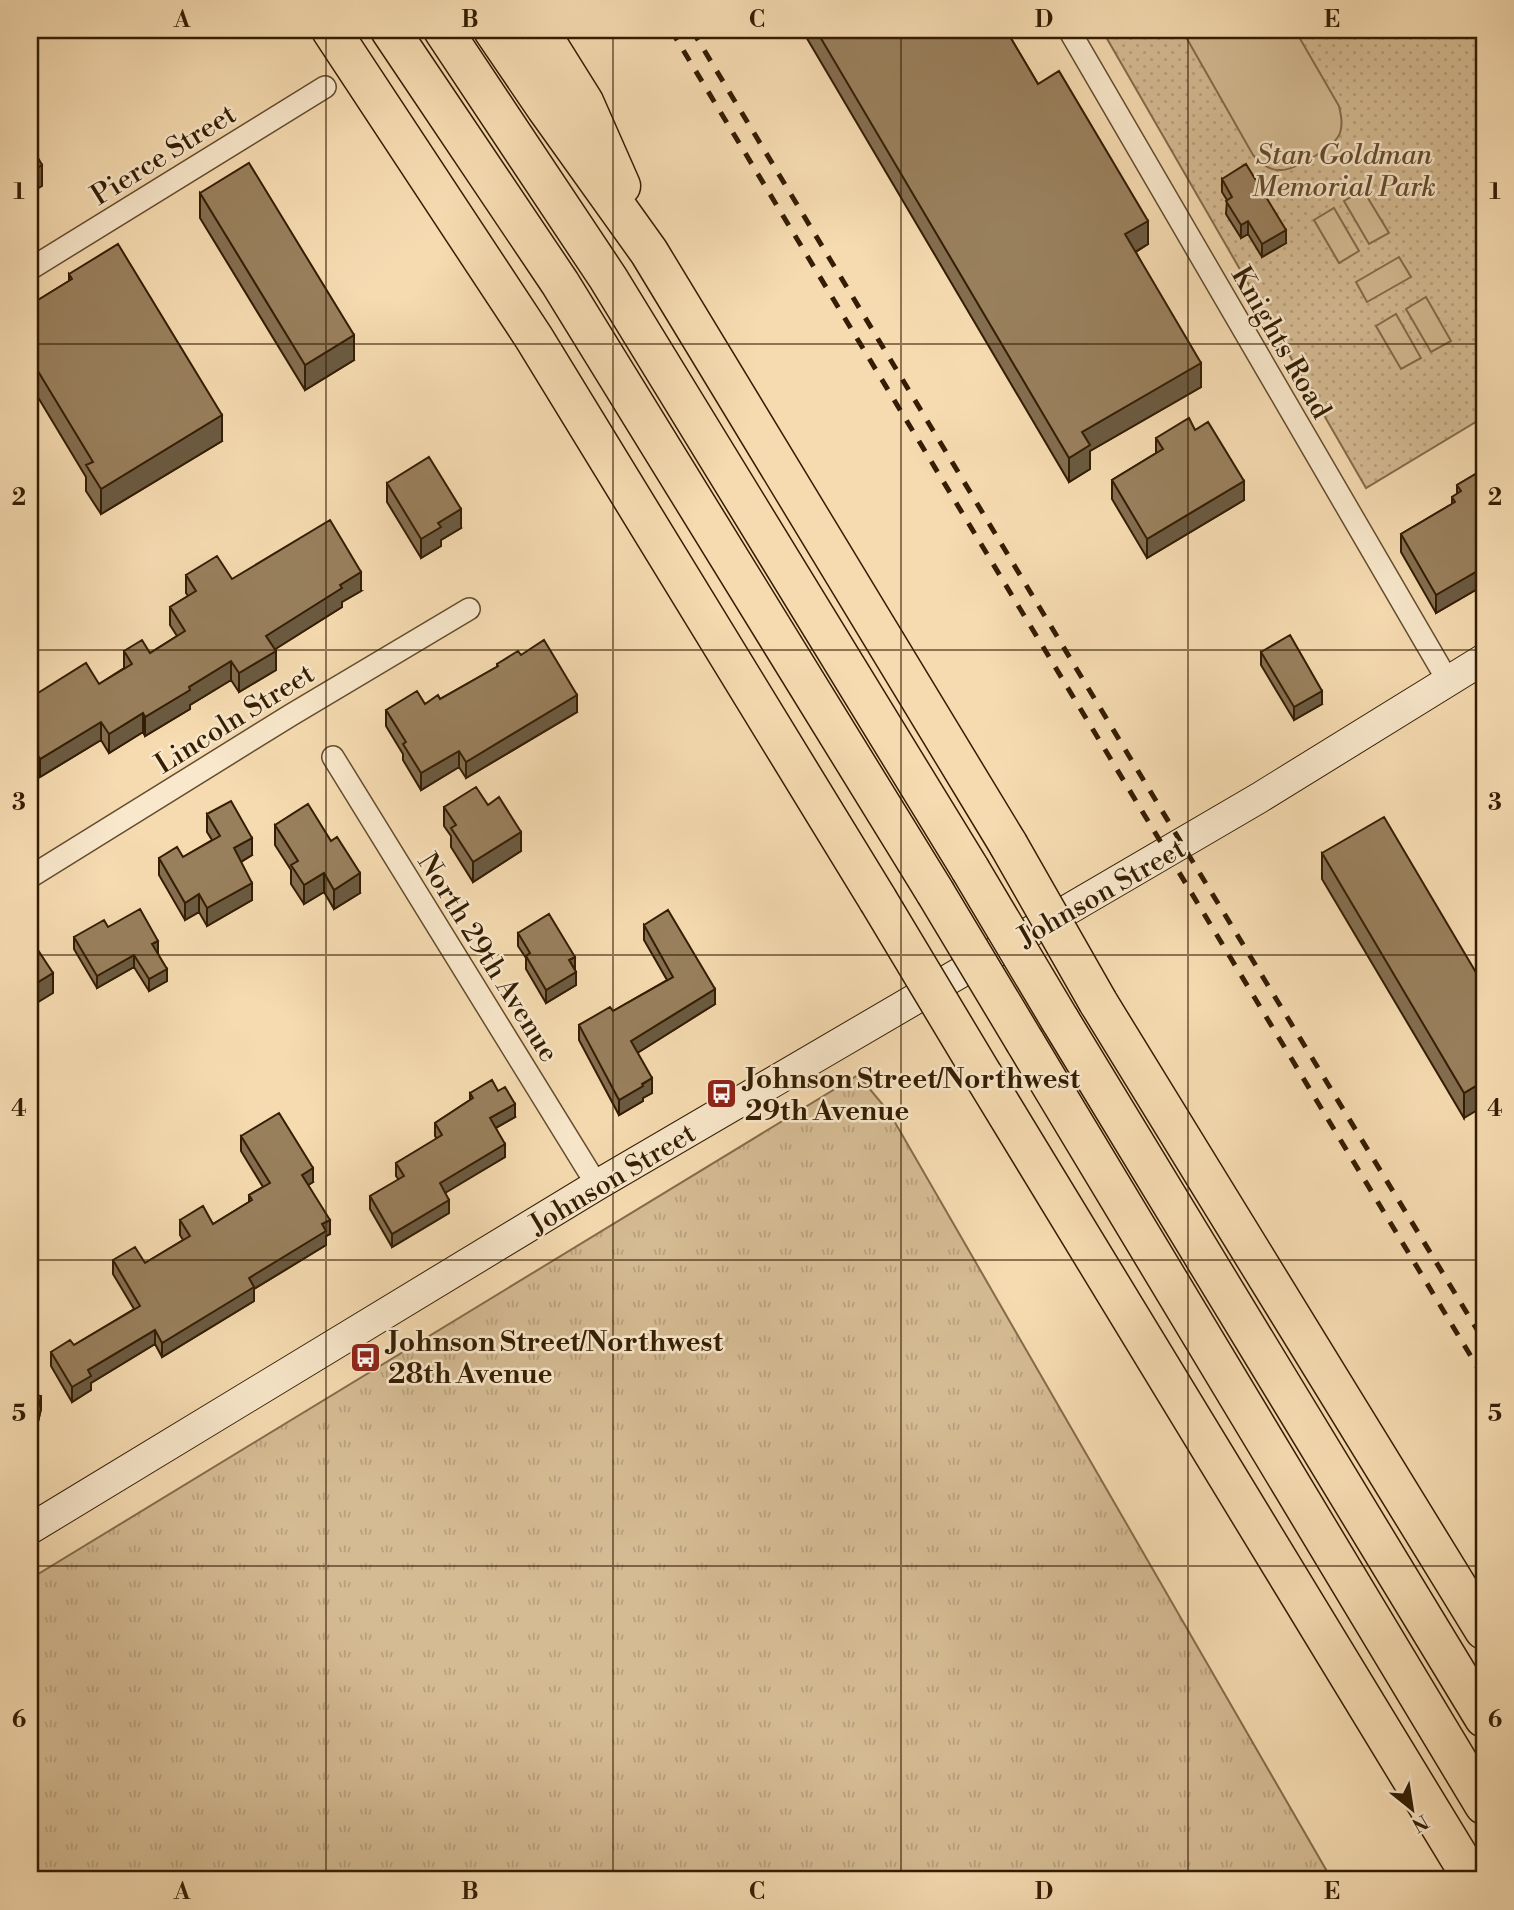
<svg xmlns="http://www.w3.org/2000/svg" width="1514" height="1910" viewBox="0 0 1514 1910" font-family="'Libre Bodoni',serif">
<style>
.grass{fill:url(#grass-tufts);stroke:#846c4b;stroke-width:2}
.park{fill:url(#park-dots);stroke:#846c4b;stroke-width:2}
.garden{fill:#d5bb93;stroke:#846c4b;stroke-width:2}
.lines{fill:none;stroke-linecap:round;stroke-linejoin:round}
.street-casing{stroke:#644c2e;stroke-width:24}
.secondary-casing{stroke:#341d03;stroke-width:32}
.highway-casing{stroke:#341d03;stroke-width:41}
.street{stroke:#f9e8cc;stroke-width:21}
.secondary{stroke:#f9e8cc;stroke-width:30}
.highway{stroke:#f6dbb1;stroke-width:38}
.rail{stroke:#341d03;stroke-width:5;stroke-dasharray:12 12;stroke-linecap:butt}
.highway-bridge-casing{stroke:#341d03;stroke-width:41;stroke-linecap:butt}
.highway-bridge{stroke:#f6dbb1;stroke-width:38}
.wall{fill:#846e50;stroke:#341d03;stroke-width:2}
.shaded-wall{fill:#6b5a41;stroke:#341d03;stroke-width:2}
.building{fill:#99805d;stroke:#341d03;stroke-width:2}
.grid{fill:none;stroke:#341d03;stroke-width:2;stroke-opacity:0.55}
.labels{text-anchor:middle;stroke-width:5;stroke-linejoin:round;paint-order:stroke}
.street-label{font-size:28px;fill:#341d03;stroke:#f9e8cc}
.park-label{font-size:28px;font-style:italic;fill:#644c2e;stroke:#f9e8cc}
.poi-label{font-size:28px;font-weight:bold;fill:#341d03;stroke:#f9e8cc;text-anchor:start}
.neatline{fill:none;stroke:#341d03;stroke-width:2.5}
.grid-label{font-size:23px;text-anchor:middle;font-weight:bold;fill:#341d03}
</style>
<defs>
<pattern id="grass-tufts" width="24" height="20" patternUnits="userSpaceOnUse" patternTransform="scale(1.75)"><rect width="24" height="20" fill="#d5bb93"/><path d="M3 7l-1-3M5 7V3M7 7l1-3M15 17l-1-3M17 17v-4M19 17l1-3" fill="none" stroke="#b7a07d"/></pattern>
<pattern id="park-dots" width="8" height="8" patternUnits="userSpaceOnUse" patternTransform="scale(1.75)"><rect width="8" height="8" fill="#d5bb93"/><path d="M2 2h.1M6 6h.1" fill="none" stroke="#b7a07d" stroke-width="1.8" stroke-linecap="round"/></pattern>
</defs>
<rect width="100%" height="100%" fill="#f6dbb1"/>
<filter id="stains"><feTurbulence type="fractalNoise" baseFrequency=".00286" numOctaves="4"/><feColorMatrix values="0 0 0 0 .2 0 0 0 0 .09 0 0 0 0 .02 0 0 0 .5 -.17"/></filter>
<radialGradient id="worn" r=".72"><stop offset=".6" stop-color="#630" stop-opacity="0"/><stop offset="1" stop-color="#630" stop-opacity=".3"/></radialGradient>
<path class="grass" d="M858,1075l31,37 443,768h-1302v-301z"/>
<path class="park" d="M1102,30h382v387l-118,71z"/>
<path class="garden" d="M1182,30h113l44,76c2,9 4,18 1,27 -5,14 -45,37 -59,37 -12,1 -21,-7 -28,-15z
M1363,190l26,43 -20,11 -25,-43z
M1334,208l25,43 -20,12 -25,-43z
M1399,257l12,20 -44,25 -11,-20z
M1426,297l25,44 -20,11 -25,-43z
M1396,314l25,44 -20,11 -25,-43z"/>
<g class="lines">
<defs>
<path id="street" d="M1069,30l379,651
M30,269l295,-182
M333,757l264,428
M30,877l261,-162 178,-106"/>
<path id="secondary" d="M30,1529l567,-344 662,-387 225,-139"/>
<path id="highway" d="M331,30l203,308 344,562
M390,30l170,253 375,609
M443,30l165,248 362,591
M493,30l53,78 103,144 359,592
M539,30l45,72 37,84
M1098,1002l386,628
M1060,1020l424,698
M1025,1042l459,763
M983,1075l490,805"/>
</defs>
<use href="#street" class="street-casing"/>
<use href="#secondary" class="secondary-casing"/>
<use href="#highway" class="highway-casing"/>
<use href="#street" class="street"/>
<use href="#secondary" class="secondary"/>
<use href="#highway" class="highway"/>
<path class="rail" d="M671,30l813,1348
M692,30l490,814 302,497"/>
<defs>
<path id="highway-bridge" d="M1008,844l90,158
M970,869l90,151
M935,892l90,150
M878,900l105,175"/>
</defs>
<use href="#highway-bridge" class="highway-bridge-casing"/>
<use href="#highway-bridge" class="highway-bridge"/>
</g>
<path class="wall" d="M802,30h204l32,54 110,160 -12,8 65,135 -111,64v18l-21,13z
M1222,179l64,64 -24,14 -14,-23 -7,4 -15,-24 1,-14 -5,-8z
M200,193l154,167 -49,30 -105,-172z
M69,274l153,167 -121,73 -15,-23v-14l-56,-93v-79l39,-24z
M1195,430l49,70 -97,58 -35,-59v-19l44,-27v-15z
M1484,469l-5,119 -43,25 -35,-61v-18l51,-30v-7l5,-3v-9z
M387,483l74,45 -20,12v6l-20,12 -34,-56z
M186,575l175,16 -19,11v5l-67,42 1,21 -37,22 -8,-12 -41,25v4l-45,27 -2,-4 -34,21 -8,-13 -61,37 -3,-4 -7,4v-79l69,-14 25,-16v-17l26,2 27,-17 -7,-11v-18l18,-11 -2,-3z
M1261,652l61,52 -28,16 -33,-55z
M521,655l56,57 -111,66 -7,-11 -38,23 -18,-30v-6l-17,-28v-16l39,-6 15,-5 57,-32v-3z
M488,805l33,46 -48,31 -22,-35v-11l-7,-10v-19z
M207,814l45,41 -11,7 11,38 -45,26 -8,-14 -14,8 -26,-45v-17l24,-1 29,-17 -5,-8z
M275,825l85,68 -26,16 -10,-17 -20,12 -13,-20v-14l-16,-25z
M1322,853l162,133 -20,132 -142,-239z
M644,925l71,79 -78,49 15,40 -9,5v3l-24,14 -40,-75v-15l34,-14 54,-31 -23,-40z
M108,927l50,26 9,28 -18,10 -15,-24 -37,21 -23,-39v-12z
M518,933l57,37 1,15 -30,18 -20,-34v-11l-8,-12z
M470,1093l45,24 -19,11 9,29 -60,35 4,21 -57,34 -22,-38v-13l29,-16 -3,-4v-13l41,-24 -2,-3v-13l35,-23z
M241,1136l72,46 -5,3 22,49 -4,2v9l-72,44v12l-92,56 -7,-13 -64,39v7l-19,12 -21,-36v-14l23,-7 60,-36 -21,-35v-14l32,3 38,-23 -3,-5v-15l33,4 36,-22v-7l14,-8 -22,-36z
M30,1394l11,15 -8,34 -3,-1z"/>
<path class="shaded-wall" d="M42,165v21l-12,7v-21z
M1148,221v23l-23,14v-24z
M1248,221v13l-7,4v-13z
M1286,230v13l-24,14v-13z
M354,335v25l-49,30v-25z
M1201,363v24l-111,64v18l-21,13v-24l13,-26z
M222,415v26l-121,73v-25z
M1244,481v19l-97,58v-19z
M461,509v19l-20,12v6l-20,12v-19l17,-16z
M1484,562v18l-5,3v5l-43,25v-18z
M361,572v19l-19,11v5l-76,48v-19l74,-51z
M276,651v19l-37,22v-19z
M231,661v19l-41,25v4l-45,27v-19l44,-30z
M1322,691v13l-28,16v-13z
M577,695v17l-111,66v-16z
M143,713v19l-34,21v-19z
M101,722v18l-61,37v-18z
M459,751v16l-38,23v-17z
M37,754v19l-7,4v-18z
M521,832v19l-48,31v-20z
M252,838v17l-18,11v-18z
M324,873v19l-20,12v-19z
M360,873v20l-26,16v-19z
M252,883v17l-45,26v-18z
M199,894v18l-14,8v-17z
M158,941v12l-6,3v-12z
M134,955v12l-37,21v-12z
M575,957v13l-6,-10z
M167,969v12l-18,10v-12z
M576,972v13l-30,18v-13z
M53,973v20l-23,14v-20z
M715,989v15l-84,53v-16z
M652,1078v15l-9,5v3l-24,14v-15z
M1484,1081v25l-20,12v-25z
M515,1104v13l-25,14v-13z
M505,1144v13l-65,39v-13z
M313,1168v14l-11,7v-14z
M449,1200v13l-57,34v-13z
M330,1220v14l-4,2v9l-72,44v12l-92,56v-14l160,-119z
M155,1330v14l-64,39v7l-19,12v-15l16,-17z
M41,1396v13l-8,34v-13z"/>
<path class="building" d="M816,30h190l32,54 21,-13 89,150 -23,13 76,129 -119,69 8,13 -21,13z
M30,144l12,21 -12,7z
M249,163l105,172 -49,30 -105,-172z
M1246,164l40,66 -24,14 -14,-23 -7,4 -15,-24 6,-4 -10,-18z
M118,244l104,171 -121,74 -15,-24 7,-3 -63,-104v-53l42,-26 -3,-5z
M1189,418l6,12 13,-8 36,59 -97,58 -35,-59 51,-31 -7,-11z
M429,457l32,52 -23,14 3,4 -20,12 -34,-56z
M1484,469v93l-7,4 2,4 -43,25 -35,-61 54,-32 -3,-5 9,-6 -4,-6z
M330,520l31,52 -21,13 2,3 -76,48 10,15 -37,22 -8,-12 -42,26 1,3 -45,27 -2,-4 -34,21 -8,-12 -61,37 -3,-5 -7,5v-61l56,-35 13,21 33,-20 -8,-13 18,-11 8,13 35,-22 -15,-24 26,-16 -10,-16 31,-19 15,23z
M1290,635l32,56 -28,16 -33,-55z
M544,640l33,55 -111,67 -7,-11 -38,22 -18,-29 3,-2 -20,-32 31,-19 8,13 13,-9 2,4 58,-33 -1,-2 21,-13 3,4z
M476,787l12,18 11,-8 22,35 -48,30 -22,-34 5,-3 -12,-18z
M231,801l21,37 -18,10 18,35 -45,25 -8,-14 -14,9 -26,-45 18,-11 6,10 37,-21 -13,-22z
M308,804l23,37 6,-4 23,36 -26,17 -10,-17 -20,12 -13,-20 7,-4 -23,-36z
M1384,817l100,169v95l-20,12 -142,-240z
M140,909l18,32 -6,3 15,25 -18,10 -15,-24 -37,21 -23,-39 30,-17 4,7z
M668,910l47,79 -84,52 21,37 -10,6 1,2 -24,14 -40,-75 31,-18 3,4 60,-34 -29,-52z
M549,914l26,43 -6,3 7,12 -30,18 -20,-34 4,-3 -12,-20z
M32,941l21,32 -23,14v-45z
M492,1080l6,11 7,-4 10,17 -25,14 15,26 -65,39 9,17 -57,34 -22,-38 34,-20 -8,-13 46,-28 -7,-12 38,-25 -3,-5z
M279,1113l34,55 -11,7 28,45 -8,4 4,7 -77,47 5,9 -92,56 -7,-13 -67,40 3,6 -19,11 -21,-35 19,-12 4,5 66,-39 -27,-46 22,-13 10,16 45,-27 -10,-16 23,-14 10,18 39,-24 -3,-5 21,-12 -29,-47z
M30,1394l11,2 -8,34 -3,-1z"/>
<path class="grid" d="M326,30v1850M613,30v1850M901,30v1850M1188,30v1850M30,344h1454M30,650h1454M30,955h1454M30,1260h1454M30,1566h1454"/>
<defs>
<symbol id="bus-square" viewBox="-11 -11 22 22"><rect x="-9" y="-9" width="18" height="18" rx="4" fill="#8f2418" stroke="#f9e8cc"/><path d="M-5-6H5V4H4V6H2V4H-2V6H-4V4H-5ZM-3.5-4V0h7V-4ZM-3.5 1.2v1.5H-2V1.2ZM2 1.2v1.5H3.5V1.2Z" fill="#fff"/></symbol>
</defs>
<g fill-rule="evenodd">
<use href="#bus-square" x="704" y="1076" width="35" height="35"/>
<use href="#bus-square" x="348" y="1340" width="35" height="35"/>
</g>
<g class="labels">
<g class="street-label">
<text transform="translate(163 154) rotate(-32)" y="10">Pierce Street</text>
<text transform="translate(1282 342) rotate(60)" y="10">Knights Road</text>
<text transform="translate(234 718) rotate(-32)" y="10">Lincoln Street</text>
<text transform="translate(1101 892) rotate(-30)" y="10">Johnson Street</text>
<text transform="translate(489 957) rotate(58)" y="10">North 29th Avenue</text>
<text transform="translate(612 1178) rotate(-31)" y="10">Johnson Street</text>
</g>
<g class="park-label">
<text x="1344" y="164">Stan Goldman<tspan x="1344" dy="32">Memorial Park</tspan></text>
</g>
<g class="poi-label">
<text x="745" y="1088">Johnson Street/Northwest<tspan x="745" dy="32">29th Avenue</tspan></text>
<text x="388" y="1351">Johnson Street/Northwest<tspan x="388" dy="32">28th Avenue</tspan></text>
</g>
</g>
<rect width="1514" height="1910" fill="none" stroke="#f6dbb1" stroke-width="77"/>
<g transform="translate(1412 1809) rotate(150)" stroke="#f9e8cc" stroke-width="5" paint-order="stroke">
<path d="M0-5L12 26L0 18L-12 26Z" fill="#341d03"/>
<text y="-10" font-size="19" font-weight="bold" text-anchor="middle" fill="#341d03">N</text>
</g>
<rect x="38" y="38" width="1438" height="1833" class="neatline"/>
<g class="grid-label">
<text x="182" y="27">A</text>
<text x="470" y="27">B</text>
<text x="757" y="27">C</text>
<text x="1044" y="27">D</text>
<text x="1332" y="27">E</text>
<text x="19" y="199">1</text>
<text x="1495" y="199">1</text>
<text x="19" y="505">2</text>
<text x="1495" y="505">2</text>
<text x="19" y="810">3</text>
<text x="1495" y="810">3</text>
<text x="19" y="1116">4</text>
<text x="1495" y="1116">4</text>
<text x="19" y="1421">5</text>
<text x="1495" y="1421">5</text>
<text x="19" y="1727">6</text>
<text x="1495" y="1727">6</text>
<text x="182" y="1899">A</text>
<text x="470" y="1899">B</text>
<text x="757" y="1899">C</text>
<text x="1044" y="1899">D</text>
<text x="1332" y="1899">E</text>
</g>
<rect width="100%" height="100%" filter="url(#stains)"/>
<rect width="100%" height="100%" fill="url(#worn)"/>
</svg>
